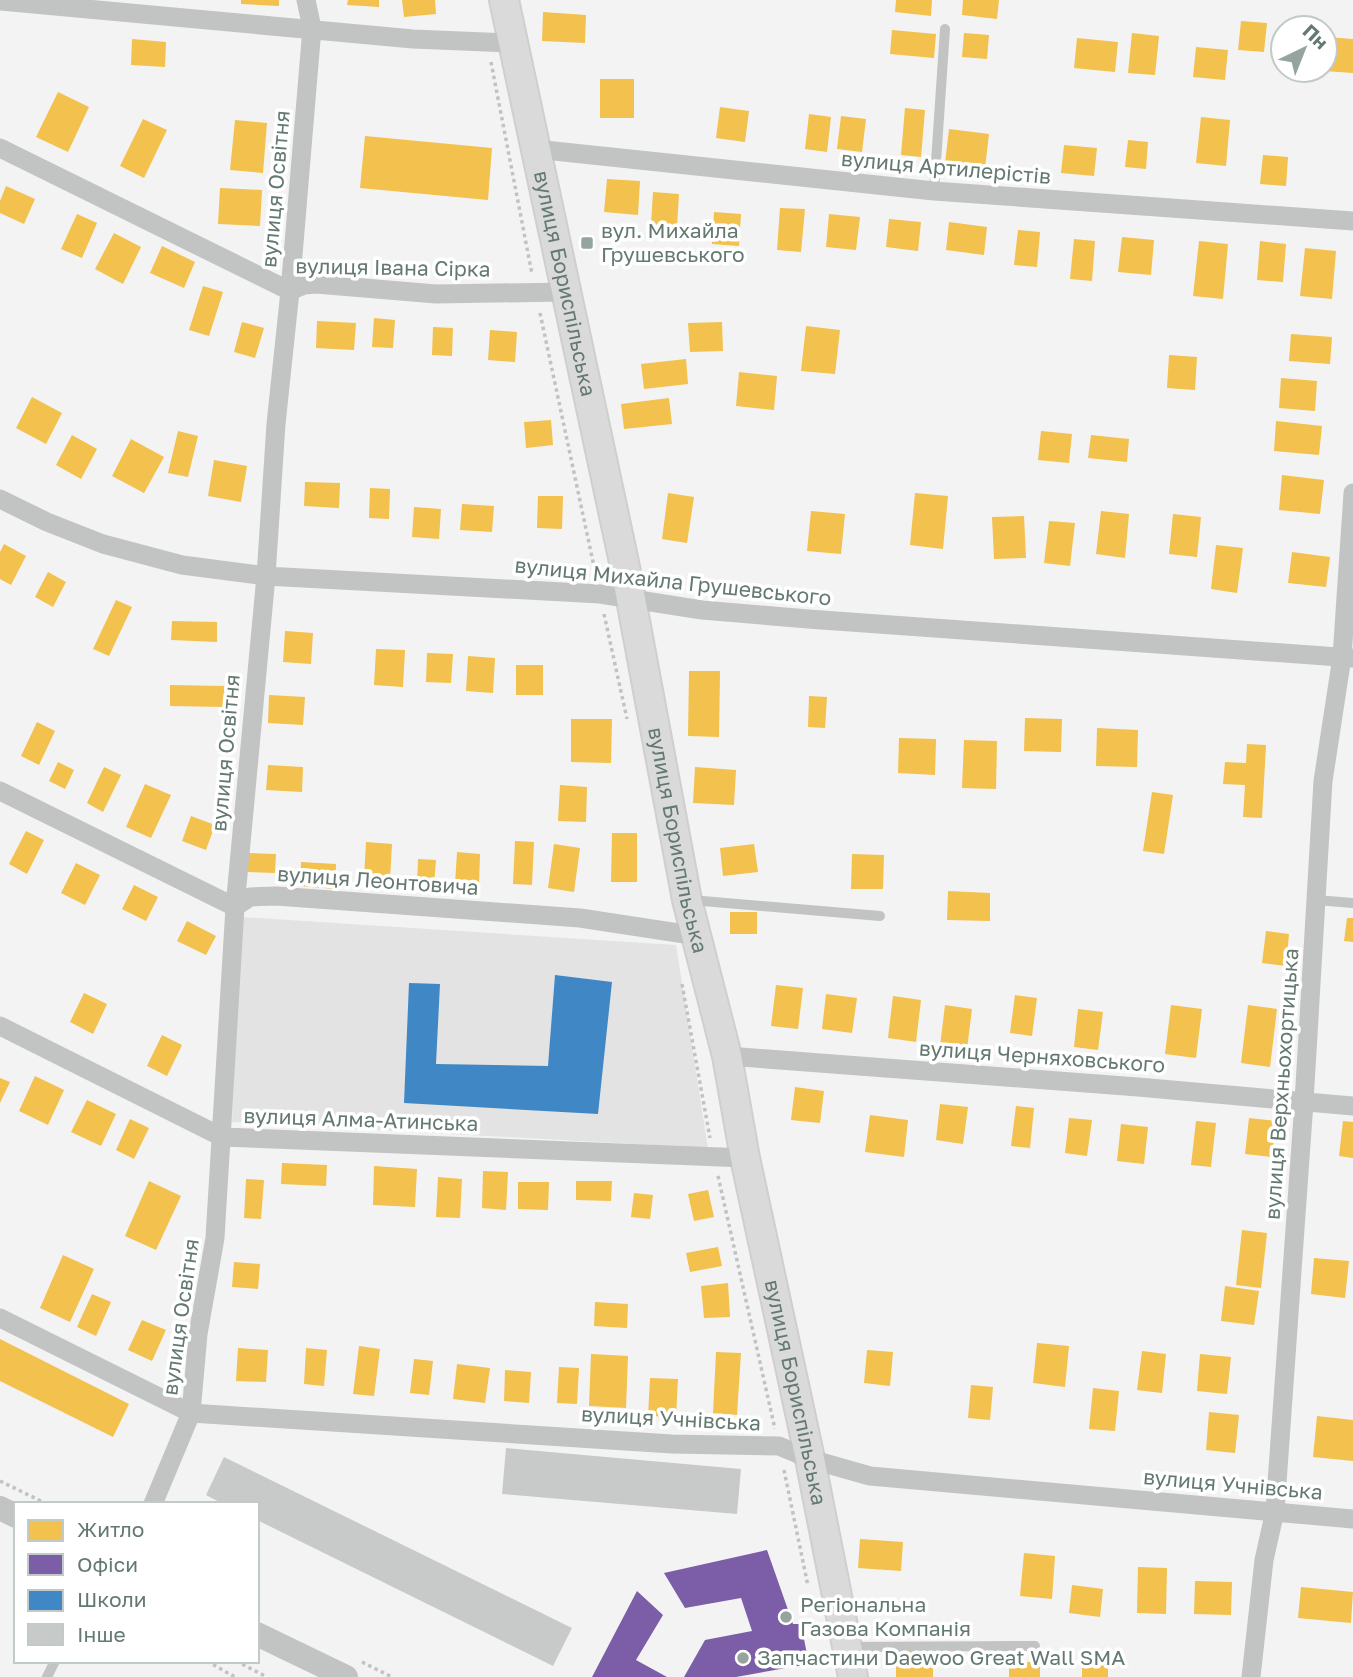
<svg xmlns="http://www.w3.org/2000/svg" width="1353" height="1677" viewBox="0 0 1353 1677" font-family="'Golos Text',sans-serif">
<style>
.built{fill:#e3e3e3}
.homes{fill:#f2c14e}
.offices{fill:#7b5ea7}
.schools{fill:#3f88c5}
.building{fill:#c8cac9}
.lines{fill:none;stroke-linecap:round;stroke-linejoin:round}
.secondary-casing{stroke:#cecfce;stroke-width:32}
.path{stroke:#c0c3c1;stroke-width:3.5;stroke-dasharray:3.5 3.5;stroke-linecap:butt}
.service{stroke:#c2c3c3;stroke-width:10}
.minor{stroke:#c2c3c3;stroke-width:19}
.tertiary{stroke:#c2c3c3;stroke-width:24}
.secondary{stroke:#dadada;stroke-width:28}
.poi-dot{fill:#96a49e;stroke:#fff;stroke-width:2.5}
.labels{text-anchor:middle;stroke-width:7;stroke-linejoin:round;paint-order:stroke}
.street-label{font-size:21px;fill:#647a70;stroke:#fff}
.poi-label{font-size:21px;fill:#647a70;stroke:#fff;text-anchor:start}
</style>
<rect width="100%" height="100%" fill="#f4f3f3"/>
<path class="built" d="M241,917l435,28 32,203 -476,-26z"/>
<path class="homes" d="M241,0h38v6l-38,-2z
M348,0h31v7l-32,-2z
M402,0h33l1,14 -32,3z
M896,0h36l-1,16 -36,-4z
M963,0h36l-2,19 -35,-4z
M543,12l43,3 -1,28 -43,-2z
M1241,21l26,2 -3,29 -26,-2z
M892,30l44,4 -2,24 -44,-4z
M964,33l25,2 -2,24 -25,-2z
M1132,33l27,3 -4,39 -27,-2z
M1325,37l28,2v34l-28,-2z
M1077,38l41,4 -3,30 -41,-4z
M132,39l34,3 -1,25 -34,-2z
M1196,47l32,3 -3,30 -32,-3z
M600,79h34v39h-34z
M58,92l31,15 -21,45 -32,-15z
M720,107l29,4 -4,31 -29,-4z
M905,108l20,2 -4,47 -20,-2z
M809,114l22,3 -4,35 -22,-3z
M841,116l25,3 -4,33 -25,-3z
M1201,117l29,3 -4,46 -30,-3z
M143,119l24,11 -23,48 -24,-12z
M235,120l32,3 -4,50 -33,-3z
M949,129l40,5 -4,34 -40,-5z
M365,136l127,12 -4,52 -128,-12z
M1128,140l20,2 -2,27 -21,-2z
M1064,145l33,3 -3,28 -33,-3z
M1263,155l25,2 -2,29 -26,-2z
M607,179l33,2 -2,34 -34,-3z
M6,186l29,13 -11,25 -24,-11v-12z
M220,188l42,2 -2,36 -42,-2z
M653,192l26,2 -2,32 -26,-2z
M780,208l25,1 -4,43 -24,-2z
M714,212l27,2 -2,32 -27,-2z
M77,214l20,9 -15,35 -21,-9z
M829,214l31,3 -4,33 -30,-3z
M889,219l32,3 -3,29 -32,-4z
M949,222l38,5 -3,28 -38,-5z
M1018,230l22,2 -3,35 -23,-2z
M114,233l27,14 -18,37 -28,-15z
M1122,237l32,3 -3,35 -33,-3z
M1074,239l21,2 -3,40 -22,-2z
M1199,241l29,3 -5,55 -30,-3z
M1260,241l26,3 -3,38 -26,-2z
M162,246l33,16 -11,26 -34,-15z
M1305,248l31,3 -4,48 -32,-3z
M203,286l20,6 -14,44 -20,-6z
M374,318l21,2 -2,28 -21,-1z
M317,321l39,2 -2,27 -38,-2z
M242,322l22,6 -9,30 -21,-6z
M722,322l1,29 -33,1 -2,-29z
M806,326l34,4 -5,44 -34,-3z
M433,327l20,1 -1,28 -20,-1z
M490,330l27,2 -2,30 -27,-2z
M1291,334l41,3 -2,27 -41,-3z
M1169,355l28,2 -2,33 -28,-2z
M686,359l2,25 -44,5 -3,-25z
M739,372l38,4 -3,34 -38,-4z
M1281,378l36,3 -2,30 -36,-3z
M32,397l30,16 -16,31 -30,-16z
M669,398l3,26 -48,5 -3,-25z
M551,420l2,25 -27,3 -2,-26z
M1276,421l46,5 -3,29 -45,-4z
M178,431l20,5 -10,41 -20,-4z
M1041,431l31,3 -3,29 -31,-3z
M72,435l25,14 -16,30 -25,-14z
M1091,435l38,4 -2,23 -39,-4z
M131,439l33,18 -20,36 -32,-17z
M214,460l33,6 -6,36 -33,-6z
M1282,475l42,5 -4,34 -41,-4z
M305,482l35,1 -1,25 -35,-2z
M370,488l20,1 -1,30 -20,-1z
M668,493l26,4 -7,46 -25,-4z
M915,493l33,3 -5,53 -33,-4z
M538,496h25l-1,33 -25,-1z
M462,504l32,2 -2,26 -32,-2z
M414,507l27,2 -2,30 -27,-2z
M811,511l34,3 -4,40 -34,-3z
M1101,511l28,3 -4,44 -29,-4z
M1173,514l28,3 -4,40 -28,-3z
M1024,516l2,42 -32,1 -2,-42z
M1049,521l26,2 -5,43 -26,-3z
M4,544l22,12 -15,29 -11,-6v-27z
M1216,545l27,3 -6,45 -26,-4z
M1292,552l38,5 -4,30 -38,-4z
M48,572l18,10 -13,25 -18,-10z
M116,600l16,7 -23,49 -16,-7z
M172,621l45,1v20l-46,-2z
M285,631l28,2 -2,31 -28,-2z
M376,649l29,1 -2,37 -29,-2z
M427,653l26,1 -2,29 -25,-1z
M468,656l27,2 -2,35 -27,-2z
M516,665h27v30h-27z
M689,671h31l-1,66 -31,-1z
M170,685l55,1 -1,21 -54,-1z
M269,695l36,2 -2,28 -35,-2z
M809,696l18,1 -2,31 -17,-1z
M1025,718l37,1 -1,33 -37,-1z
M571,719h41l-1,44 -40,-1z
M37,722l18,9 -16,34 -18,-9z
M1097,728l41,2 -1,37 -41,-1z
M899,738l37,1 -1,36 -37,-2z
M964,740l33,1 -1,48 -34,-1z
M1247,744l19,1 -4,73 -19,-1 2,-32 -22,-1 2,-22 21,1z
M58,762l16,8 -9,19 -16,-8z
M268,765l35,2 -1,25 -36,-2z
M104,767l17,8 -18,37 -16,-9z
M695,767l41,3 -2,35 -41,-2z
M145,784l26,11 -20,43 -25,-11z
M560,785l27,2 -1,35 -28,-1z
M1152,792l21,3 -9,59 -21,-3z
M191,816l24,9 -9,25 -24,-9z
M26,831l18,9 -17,34 -18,-10z
M612,833h25v49h-26z
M515,841l19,1 -2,43 -19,-1z
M366,842l26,2 -2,35 -26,-1z
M554,844l26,4 -6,44 -26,-4z
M754,844l4,28 -35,4 -3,-28z
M457,852l23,2 -1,31 -24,-1z
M247,853l29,1 -1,19 -29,-1z
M852,854l32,1 -1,34h-32z
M418,859l18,1 -2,25 -17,-1z
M301,862l35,2 -1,25 -35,-3z
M76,863l24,12 -15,30 -24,-12z
M134,885l24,12 -12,24 -24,-12z
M948,891l42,2v28l-43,-1z
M730,912h27v22h-27z
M1347,918h6v24l-9,-1z
M187,921l29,15 -10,19 -29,-14z
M1266,931l23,3 -3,32 -24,-3z
M776,985l27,3 -5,41 -27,-3z
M84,993l23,11 -14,30 -23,-12z
M826,994l31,4 -5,35 -30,-4z
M1015,995l22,3 -5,38 -22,-3z
M893,996l28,4 -5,42 -28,-4z
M945,1005l27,4 -5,40 -27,-3z
M1171,1005l31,4 -6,49 -31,-4z
M1248,1005l29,4 -7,58 -29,-4z
M1078,1009l25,3 -5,38 -24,-3z
M162,1035l20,10 -15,31 -20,-10z
M35,1076l29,14 -16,35 -29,-14z
M0,1078l10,4 -10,21z
M795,1087l29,4 -4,32 -29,-3z
M87,1100l29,14 -15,32 -30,-14z
M940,1104l28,3 -5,37 -27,-4z
M1016,1106l18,2 -4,40 -19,-2z
M870,1115l38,5 -4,37 -39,-5z
M1069,1118l23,2 -5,36 -22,-3z
M1249,1118l27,3 -4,36 -27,-3z
M130,1119l19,9 -15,31 -18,-9z
M1196,1121l20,2 -5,44 -20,-2z
M1343,1121l10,1v36l-14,-2z
M1121,1124l27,3 -4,37 -27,-3z
M282,1163l45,2 -1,21 -45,-2z
M374,1166l43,3 -2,38 -42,-2z
M483,1171l25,1 -2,38 -24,-2z
M438,1177l24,2 -2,39 -24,-1z
M246,1179l18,1 -3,39 -17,-1z
M149,1181l32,15 -25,54 -31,-14z
M576,1181h36l-1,20 -35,-1z
M518,1182h31l-1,28 -30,-1z
M708,1190l6,27 -20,4 -6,-27z
M634,1193l19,2 -3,24 -19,-2z
M1242,1230l25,3 -6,55 -25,-3z
M718,1247l4,19 -32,6 -4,-19z
M63,1255l31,14 -24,53 -30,-14z
M1314,1258l35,3 -4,37 -34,-4z
M234,1262l26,2 -2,25 -26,-2z
M728,1283l2,34 -26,1 -3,-32z
M1225,1286l34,5 -5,34 -33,-4z
M92,1294l19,8 -15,34 -19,-9z
M595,1302l33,2 -1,24 -33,-2z
M142,1320l24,10 -14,31 -24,-11z
M0,1339l129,65 -16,33 -113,-56z
M1037,1343l32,3 -4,41 -32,-4z
M359,1346l21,3 -6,47 -21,-2z
M238,1348l30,2 -2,32 -30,-1z
M306,1348l21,2 -3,36 -20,-2z
M867,1350l26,2 -3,34 -26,-3z
M1142,1351l24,3 -4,39 -25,-3z
M716,1352l25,1 -4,62 -24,-2z
M591,1354l37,2 -2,52 -37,-2z
M1200,1354l31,3 -4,37 -30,-3z
M414,1359l19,2 -4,34 -19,-2z
M457,1364l33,4 -5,35 -32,-4z
M559,1367l20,1 -2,36 -20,-1z
M505,1370l26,2 -2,31 -25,-2z
M650,1378l28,1 -2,38 -28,-1z
M971,1385l22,2 -3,33 -22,-2z
M1093,1388l26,3 -4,40 -26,-2z
M1209,1412l30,3 -4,38 -29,-3z
M1317,1416l36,4v41l-40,-4z
M860,1539l43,3 -2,29 -43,-3z
M1024,1553l31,3 -3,43 -32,-3z
M1138,1567l29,1 -1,46 -29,-1z
M1195,1581l37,1 -1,33 -37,-1z
M1072,1585l31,4 -3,28 -31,-4z
M1301,1587l52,5 -2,31 -53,-5z
M896,1650h37v27h-37z
M1009,1662h31v15h-31z
M1082,1664h26v13h-26z"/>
<path class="offices" d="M767,1550l26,74h8l8,40 -73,13h-52l21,-37 47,-9 -11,-33 -56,10 -21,-35z
M637,1591l26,24 -27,45 31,17h-75z"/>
<path class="schools" d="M555,975l57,7 -14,132 -194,-11 5,-120 31,1 -4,80 112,2z"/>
<path class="building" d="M506,1448l235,21 -4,45 -235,-20z
M224,1457l348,171 -19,38 -296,-146v-16h-34l-17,-9z"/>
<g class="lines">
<defs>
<g id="secondary">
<path id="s1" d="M504,0l121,567 62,333 40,156 18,102 65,301 43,218"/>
</g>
</defs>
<use href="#secondary" class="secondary-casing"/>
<path class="path" d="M491,62l41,212
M540,313l56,263
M604,614l23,105
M682,984l28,154
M718,1176l57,253
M784,1470l24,116
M0,1481l47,23
M207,1661l28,16
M236,1661l31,16
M362,1662l30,15"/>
<path class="service" d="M934,191l11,-162
M691,900l189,16
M1316,900l37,3
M848,1647l187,-1
M47,1677l8,-16"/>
<path class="minor" d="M0,1l413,38 99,4
M0,148l290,143 14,-6 12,-1 120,10 129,-2
M535,149l399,42 419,30
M0,499l47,23 56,22 79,21 84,11 334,18 102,16 106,9 545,39
M0,791l235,116 15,-10 26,-1 304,22 118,18
M0,1026l222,111 523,21
M727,1056l411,31 215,19
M0,1318l191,95 481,31 107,2 31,13 60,17 483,43
M153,1504l38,-91 7,-79 17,-96 20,-331 31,-331 10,-152 14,-133 22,-263 -6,-28
M1251,1677l13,-117 11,-49 29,-409 19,-321 19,-124 11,-164"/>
<path class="tertiary" d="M0,1508l16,8
M257,1634l89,43"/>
<use href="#secondary" class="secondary"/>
</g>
<g class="poi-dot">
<rect x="580" y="236" width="14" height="14" rx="3.5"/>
<circle cx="786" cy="1617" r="7"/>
<circle cx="743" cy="1658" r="7"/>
</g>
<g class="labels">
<g class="street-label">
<text transform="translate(946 168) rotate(5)" y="7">вулиця Артилерістів</text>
<text transform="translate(276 189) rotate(-85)" y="7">вулиця Освітня</text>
<text transform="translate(393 268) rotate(1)" y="7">вулиця Івана Сірка</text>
<text dy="7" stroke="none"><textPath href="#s1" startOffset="290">вулиця Бориспільська</textPath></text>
<text transform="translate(673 582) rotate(6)" y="7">вулиця Михайла Грушевського</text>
<text transform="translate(226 753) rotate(-85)" y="7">вулиця Освітня</text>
<text dy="7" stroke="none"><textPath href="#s1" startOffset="858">вулиця Бориспільська</textPath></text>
<text transform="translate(378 881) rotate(4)" y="7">вулиця Леонтовича</text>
<text transform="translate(1042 1057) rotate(4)" y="7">вулиця Черняховського</text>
<text transform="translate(1282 1084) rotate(-86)" y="7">вулиця Верхньохортицька</text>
<text transform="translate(361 1120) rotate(2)" y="7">вулиця Алма-Атинська</text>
<text transform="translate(181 1317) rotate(-82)" y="7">вулиця Освітня</text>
<text dy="7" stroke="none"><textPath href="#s1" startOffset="1423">вулиця Бориспільська</textPath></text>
<text transform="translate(671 1419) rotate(3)" y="7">вулиця Учнівська</text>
<text transform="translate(1233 1485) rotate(5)" y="7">вулиця Учнівська</text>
</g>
<g class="poi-label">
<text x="601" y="238">вул. Михайла<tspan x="601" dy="24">Грушевського</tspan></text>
<text x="800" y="1612">Регіональна<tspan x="800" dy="24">Газова Компанія</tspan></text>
<text x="757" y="1665">Запчастини Daewoo Great Wall SMA</text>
</g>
</g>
<rect x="14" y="1502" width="245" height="161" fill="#ffffff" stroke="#c1cac6" stroke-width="2"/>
<rect x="28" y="1520" width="35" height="21" fill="#f2c14e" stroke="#c1cac6" stroke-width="2"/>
<text x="77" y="1537" font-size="21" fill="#647a70">Житло</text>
<rect x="28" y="1554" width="35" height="21" fill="#7b5ea7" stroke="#c1cac6" stroke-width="2"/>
<text x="77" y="1572" font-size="21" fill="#647a70">Офіси</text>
<rect x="28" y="1590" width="35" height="21" fill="#3f88c5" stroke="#c1cac6" stroke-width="2"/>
<text x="77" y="1607" font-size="21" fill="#647a70">Школи</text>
<rect x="28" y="1624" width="35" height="21" fill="#c8cac9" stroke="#c1cac6" stroke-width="2"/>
<text x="77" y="1642" font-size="21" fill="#647a70">Інше</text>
<g transform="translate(1304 49) rotate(43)"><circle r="33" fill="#ffffff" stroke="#c1cac6" stroke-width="2"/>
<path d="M0-5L12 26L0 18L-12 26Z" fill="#96a49e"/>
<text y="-10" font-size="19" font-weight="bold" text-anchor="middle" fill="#647a70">Пн</text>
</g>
</svg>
